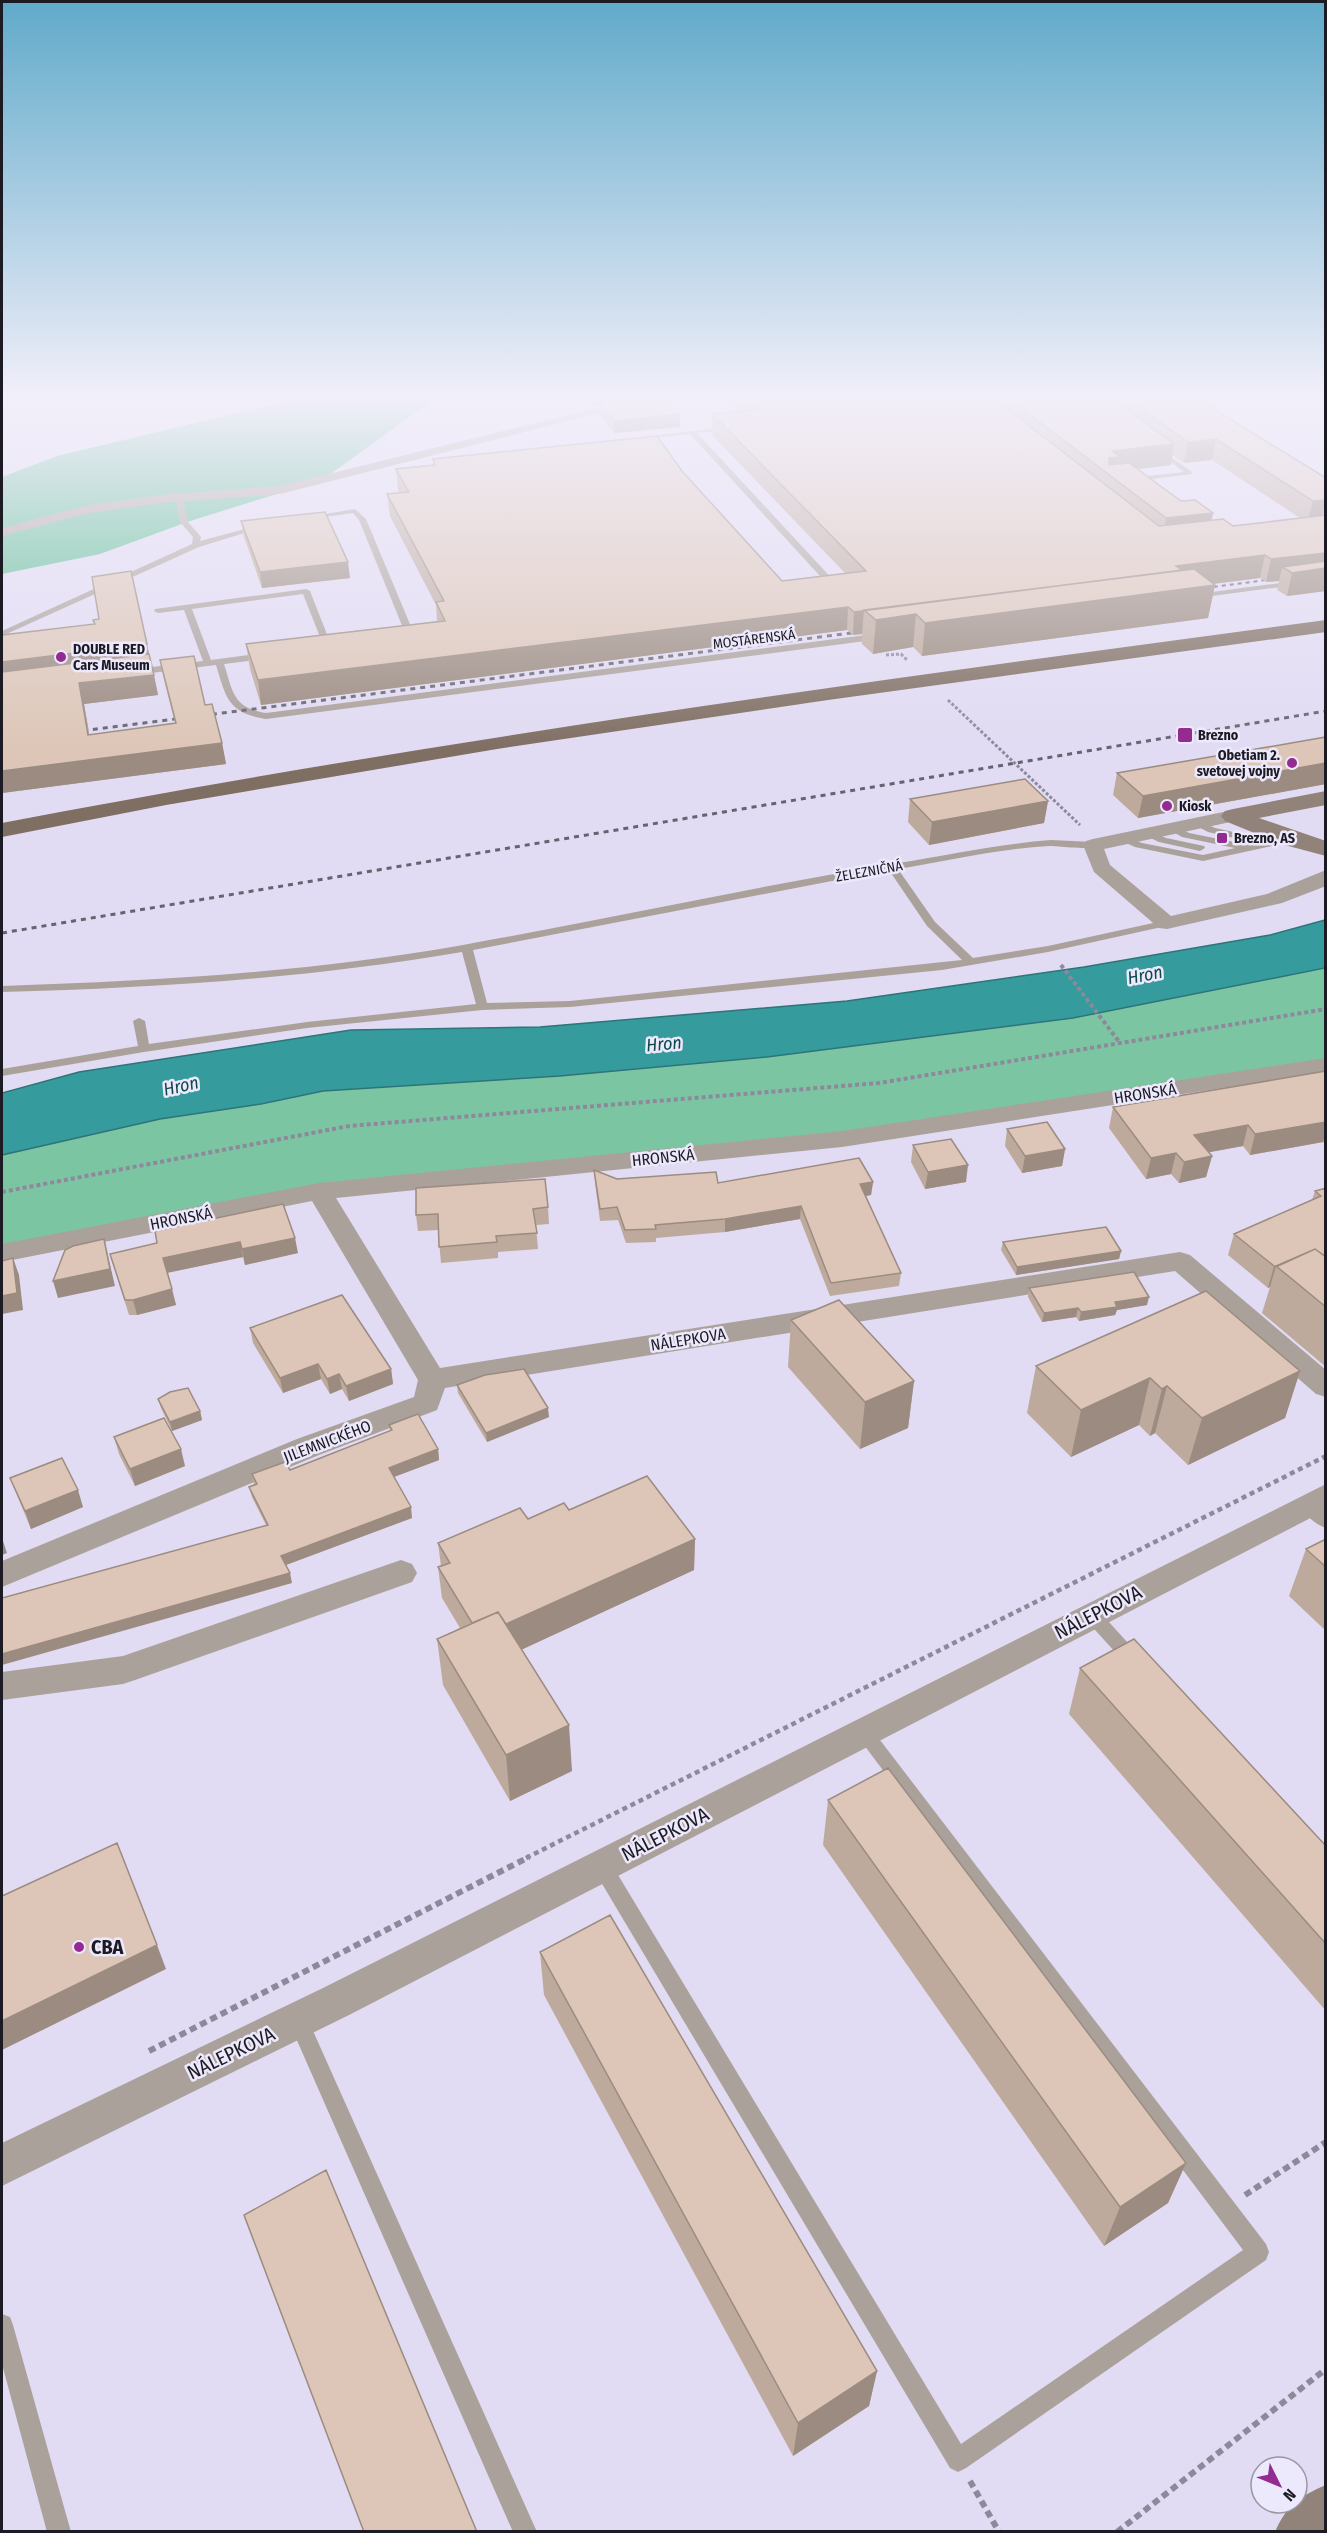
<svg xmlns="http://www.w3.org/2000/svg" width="1327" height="2533" viewBox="0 0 1327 2533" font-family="'Fira Sans Condensed',sans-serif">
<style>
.green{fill:#7cc5a3}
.forest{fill:#57bb90}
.water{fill:#359b9d;stroke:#2e7478;stroke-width:1.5}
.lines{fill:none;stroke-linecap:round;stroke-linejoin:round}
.path-far3{stroke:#8d899a;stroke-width:3;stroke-dasharray:3 2;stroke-linecap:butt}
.path-far2{stroke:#8d899a;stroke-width:4;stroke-dasharray:4 3;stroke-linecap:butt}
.path-far1{stroke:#8d899a;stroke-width:4.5;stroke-dasharray:5 4;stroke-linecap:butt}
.path{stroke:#8d899a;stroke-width:6;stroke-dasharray:7 4.5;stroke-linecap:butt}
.lane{fill:#aba19b;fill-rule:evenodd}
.street{fill:#aba19b;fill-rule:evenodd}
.secondary{fill:#92837a;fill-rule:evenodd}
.primary{fill:#7f6e62;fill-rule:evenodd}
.rail-far1{stroke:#666371;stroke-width:2;stroke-dasharray:4 4;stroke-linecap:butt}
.rail{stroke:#666371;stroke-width:3;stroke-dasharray:5 5;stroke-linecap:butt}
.wall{fill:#beaa9d;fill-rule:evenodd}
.shaded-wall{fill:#9b8b80}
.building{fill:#ddc6b7;stroke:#9b8b80;stroke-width:1.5}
.poi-dot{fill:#932b90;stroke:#ede9fc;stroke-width:2}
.labels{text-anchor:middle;stroke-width:5;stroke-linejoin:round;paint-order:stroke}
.far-street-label{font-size:14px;fill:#1c1a22;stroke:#ede9fc}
.far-poi-label{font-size:14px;font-weight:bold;fill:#1c1a22;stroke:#ede9fc;text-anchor:start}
.street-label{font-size:16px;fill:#1c1a22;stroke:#ede9fc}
.water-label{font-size:18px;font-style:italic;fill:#0d494a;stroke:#ede9fc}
.near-street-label{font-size:20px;fill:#1c1a22;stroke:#ede9fc}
.near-poi-label{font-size:20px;font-weight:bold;fill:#1c1a22;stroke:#ede9fc;text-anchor:start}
</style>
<rect width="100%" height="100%" fill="#e1dbf3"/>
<path class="green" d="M1325,968v97l-483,74 -523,52 -317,62v-98l158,-36 101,-15 62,-13 237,-15 207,-19 306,-39z"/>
<path class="forest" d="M327,395h329l-45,9 -69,-8 -106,2 -114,82 -132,41 -90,33 -98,20v-97l55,-21 218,-52z"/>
<path class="water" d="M1325,920v48l-252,50 -306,39 -207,19 -237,15 -62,13 -101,15 -158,36v-62l77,-21 272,-42 189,-3 307,-26 237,-34 186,-32z"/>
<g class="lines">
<path class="path-far3" d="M886,655l15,-1 7,7
M948,700l132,125"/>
<path class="path-far2" d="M1061,965l59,78
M2,1192l347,-66 530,-43 447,-74"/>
<path class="path-far1" d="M526,1858l800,-402"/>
<path class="path" d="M149,2051l380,-194
M1245,2195l81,-53
M970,2481l29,51
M1117,2532l209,-163"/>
<path class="lane" d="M730,427l-2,3 -31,3 139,150v4h-6l-140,-153 -73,8 -3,-2z
M1157,447l35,25v2l-64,8 -1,-2 4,-2 53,-6 -29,-22z
M175,496l7,2 6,24 13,15 -1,4 60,-16 4,2 -65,20 -197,89v-5l190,-87 1,-7 -13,-15z
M355,509l11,10 46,110 -13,8 -7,-2 11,-7 -44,-108 -6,-7 -42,6 -4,-2z
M1326,577v4l-129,17 -4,-2 4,-2z
M306,589l4,2 22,56 -1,2 -7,-2 -21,-53 -111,15 19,51 53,-7 4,3 -4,3 -40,5c9,28 9,44 42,49l615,-80 4,3 -4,3 -615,80c-38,-6 -40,-21 -50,-54l-81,10 -4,-3 4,-3 68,-8 -19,-51 -26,3 -4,-2 1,-2z
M1196,819l19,9 55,12 20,-4 5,3 -5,3 -87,19 -68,-14 -20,-9 5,-3 22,8 61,12 32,-7 -53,-11 -14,-8v-4l4,-1 17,9 60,12 7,-2 -48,-11 -15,-8 -2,-2z
M1146,829l20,9 38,8 1,2 -5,3 -41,-9 -17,-8v-4z
M1051,840l42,2 5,3c-7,6 -38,1 -49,1 -51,3 -101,15 -151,23l37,53 38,36 75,-12 119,-26 5,3 -1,2 -123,27 -106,18 -372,37 -88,3 -175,18 -163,24 -142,24v-7l136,-23 -5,-25 6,-3 6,3 4,23 158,-22 169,-18 -14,-52c-152,26 -305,36 -460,40v-6c155,-5 309,-14 461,-41 145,-26 289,-58 435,-82 51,-8 101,-19 153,-23zM889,870l38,56 35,34 -392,41 -83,2 -14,-53z
M1307,1499l5,2 14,11v16c-10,-3 -22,-14 -27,-23l3,-4z
M1092,1608l6,2 40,44 2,5 -2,5 -6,2 -6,-2 -40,-44 -2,-5 2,-5z
M864,1725l6,2 396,517 3,8 -3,8 -300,208 -8,4 -8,-4 -355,-596 -2,-6 2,-6 7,-2 7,2 352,584 282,-194 -385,-513 -3,-5 3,-5z
M298,2010l7,3 232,519h-24l-225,-512 3,-7z
M2,2314l8,3 3,8 58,207h-24l-45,-168z"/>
<path class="street" d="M649,395h22l-391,99 -119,9 -72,10 -87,23v-8l86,-23 73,-10 119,-9z
M1233,810l10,6 -3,4 -136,29 6,16 61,51 96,-22 59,-24v16l-44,17 -115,26 -8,-1 -65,-56 -11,-27 3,-4 7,-2z
M1326,1058v14l-484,75 -506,51 104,170 740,-116 10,3 136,115v27l-10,-3 -141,-123 -730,117 -8,22 -118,45 -317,132v-26l295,-122 117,-42 4,-17 -106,-179 -310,61v-18l317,-61 523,-52z
M1326,1484v26l-975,504 -349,172v-43l321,-155z
M401,1560l11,4 5,9 -5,9 -277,98 -12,4 -121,16v-28l121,-16z"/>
<path class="secondary" d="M1326,791v14l-67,13 67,23v15l-45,-12 -56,-23 -4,-5 4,-5 8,-2z
M1326,2485v47h-51c11,-26 25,-36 51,-47z"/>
<path class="primary" d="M1326,620v12l-498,68 -331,49 -331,56 -164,32v-14c439,-84 881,-144 1324,-203z"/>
<path class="rail-far1" d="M1198,589l83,-11
M859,632l8,-1"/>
<path class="rail" d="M73,732l794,-101
M2,933l1324,-222"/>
</g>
<path class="wall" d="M584,395h78l18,19v13l-66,6 -14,-18v-10l-7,1z
M725,395h466l135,83v113l-39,5 -10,-6 2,-9 -13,1 -6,-4 -47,6 2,1 -7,33 -286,38 -9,-9 -40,7 -11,-10v-10l-9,1 -6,-5 -586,75 -11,-36 -4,-25 191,-23 -1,-16 -46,-89 -3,-22 13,-1 -2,-3 -2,-21 37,-4v-6l249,12 100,110 63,-8 -133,-138v-21l28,-3 -15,-14zM1172,455l12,8 28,-3 88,58 -67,8 -21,-5 -31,-20 -45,-32 35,-4z
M241,521l109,57 -88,10 -18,-51z
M131,571l27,124 -74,9 5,31 86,-12 -11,-43 -4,-20 45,45 17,38 4,21 -224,29 92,-169 5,-5z
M1326,737v47l-188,34 -25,-23 4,-22z
M910,799l138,2 -4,22 -115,22 -21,-23z
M1326,1071v74l-3,-3 -73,13 -7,-9 -34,6 3,4 -6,21 -27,6 -8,-9 -25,5 -37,-51 4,-21z
M1007,1129l58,20 -3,17 -40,7 -17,-27z
M913,1145l53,37 -41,7 -14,-27z
M594,1170l23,9 101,4 155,-1 -2,13 -6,1 36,77 -2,13 -69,10 -30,-77 -75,13 -69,6v4l-30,1 -8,-23 -18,1 -5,-38z
M1326,1188v179l-64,-54 8,-26 -2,1 -40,-33 6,-21 78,-34 3,-9z
M548,1207l1,17 -13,1 2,24 -40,3v6l-57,5 -3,-33 -20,1 -2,-16z
M155,1231l143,22 -53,12 -2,-8 -76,16 9,32 -39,10h-8l-19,-61 47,-11z
M1003,1242l118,9 -2,8 -103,16 -15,-25z
M1029,1288l118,17 -30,5 -2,5 -36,6 -3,-4 -34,5 -14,-25z
M791,1320l123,61 -6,47 -48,21 -72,-82z
M250,1328l141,41 2,15 -44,17 -7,-12 -12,5 -9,-15 -38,14 -30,-50z
M1036,1366l264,5 -15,47 -97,47 -33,-32 -5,3 -11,-11 -68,32 -44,-44z
M457,1385l92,32 -62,25 -29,-49z
M158,1399l42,12 2,9 -30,11 -11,-23z
M389,1425l49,24 1,11 -45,17 18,41 -126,47 6,18 -26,-58 -14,-28 -3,-10 5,-2 -2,-11 38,-4 100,-39z
M114,1437l71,29 -50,20 -16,-32z
M10,1478l73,29 -52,22z
M569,1510l126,29 -1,31 -172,79 50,122 -62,30 -67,-116 -6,-46 23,-11 -18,-30 -4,-31 3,-1 -3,-23 90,-24z
M1326,1539v92l-37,-35 17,-47z
M1080,1668l246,178v165l-257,-297z
M828,1800l358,363 -18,40 -64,43 -281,-401z
M540,1952l337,419 -8,35 -76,50 -249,-461z"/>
<path class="shaded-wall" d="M593,395h46l-39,8v2l-7,1z
M680,414v13l-66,6v-12z
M1216,439l-4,21 -28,3 4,-21z
M1174,444l-3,21 -65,8 3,-15 3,-7z
M1326,500v9l-2,-1 -4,14 -13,1 6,-22z
M1213,513l-4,22 -47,6 4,-23z
M1326,553v38l-39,5 5,-23 -10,-6 -3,14 -13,1 5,-23z
M1265,555l-5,23 -81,10 36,-3 -7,33 -286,38 3,-33 -9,-9 -3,33 -40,7 3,-34 300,-54z
M348,562l2,16 -88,10 -2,-16z
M848,607l-1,23 -586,75 -3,-25z
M864,610l-2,24 -9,1 1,-23z
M147,644l4,20 -149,21v-23z
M154,675l4,20 -74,9 9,51 -14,-72z
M222,743l4,21 -224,29v-22z
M1326,763v21l-188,34 5,-22z
M1048,801l-4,22 -115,22 3,-23z
M1326,1122v11l-3,9 -73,13 5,-21z
M1248,1125l-5,21 -54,10 5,-21z
M1065,1149l-3,17 -40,7 3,-17z
M1176,1153l-5,21 -25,5 5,-21z
M1212,1156l-6,21 -27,6 5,-21z
M968,1165l-2,17 -41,7 3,-17z
M873,1182l-2,13 -12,2 1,-13z
M801,1206l-1,13 -75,13v-13z
M295,1238l3,15 -53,12 -3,-16z
M104,1239l11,47 -57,12 -5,-17z
M240,1242l3,15 -77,16 -3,-15z
M1121,1251l-2,8 -103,16 1,-8z
M13,1258l6,17 4,35 -21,4v-18z
M1323,1259l-47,7 -6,21 -2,1 6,-22z
M172,1289l4,16 -39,10 -4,-15z
M1149,1297l-2,8 -30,5 -2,5 -36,6 2,-9 34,-10z
M1078,1308l-2,9 -34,5 2,-9z
M318,1364l3,15 -38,14 -3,-15z
M391,1369l2,15 -44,17 -3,-15z
M1300,1371l-15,47 -97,47 14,-47z
M339,1374l3,15 -12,5 -3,-15z
M1150,1378l-11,47 -68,32 10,-47z
M914,1381l-6,47 -48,21 5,-47z
M1167,1386l-12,47 -5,3 12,-47z
M548,1408l1,9 -62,25 -1,-9z
M200,1411l2,9 -30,11 -2,-9z
M181,1449l4,17 -50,20 -5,-17z
M438,1449l1,11 -48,18 -2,-10z
M78,1490l5,17 -52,22 -6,-18z
M411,1507l1,11 -129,48 -2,-10z
M2,1538l5,15 -5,2z
M695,1539l-1,31 -210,97 -4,-31z
M290,1573l2,10 -290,82v-11z
M569,1725l3,46 -62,30 -4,-46z
M157,1945l9,24 -164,81v-29z
M1186,2163l-18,40 -64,43 16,-39z
M877,2371l-8,35 -76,50 5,-33z"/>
<path class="building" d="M630,395h32l18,19 -66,7 -14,-18z
M744,395h245l170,131 64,-7 10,7 93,-11v38l-55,6 -6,-4 -89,11 6,4 -328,42 -6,-5 -590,73 -12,-36 199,-23 -9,-19 8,-1 -57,-107 22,-2 -13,-23 39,-4 -2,-6 224,-23 25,35 100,110 84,-10 -154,-157 47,-4 -1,-7h-6z
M1004,395h102l68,49 -62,7 8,6 -11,1v7l20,-2 52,38 14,-1 18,13 -47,5z
M1121,395h70l135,83v22l-13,1 -97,-62 -28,3z
M325,512l23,50 -88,10 -19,-51z
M1326,561v7l-34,5 -10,-6z
M1194,569l21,16 -290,38 -9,-9 -40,6 -12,-10z
M131,571l16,73 -145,18v-27l93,-11 -2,-4 6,-1 -7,-42z
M149,654l5,21 -75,8 9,52 88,-12 -16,-63 34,-4 11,49 7,-1 10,39 -220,28v-99z
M1326,737v26l-183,33 -26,-23z
M1025,779l23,22 -116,21 -22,-23z
M1326,1071v51l-71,12 -7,-9 -54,10 18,21 -28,6 -8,-9 -25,5 -38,-51z
M1047,1122l18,27 -40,7 -18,-27z
M951,1139l17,26 -40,7 -15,-27z
M859,1158l14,24 -13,2 41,89 -70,10 -30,-77 -76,13 -70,6 1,4 -31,1 -8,-23 -17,2 -6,-39 23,9 99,-7 2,11z
M545,1179l3,28 -15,2 4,24 -41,3 1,6 -58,5 -1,-33 -22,1v-27z
M1326,1188v69l-11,-8 -37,17h-4l-40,-32 87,-38 -6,-5z
M283,1204l12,34 -53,11 -2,-7 -77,16 9,31 -39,11h-8l-15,-46 47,-11 -2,-12z
M1106,1227l15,24 -104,16 -14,-25z
M104,1239l6,30 -57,12 12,-31 8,-4z
M1315,1249l11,8v50l-50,-41z
M13,1258l4,35 -15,3v-35z
M1134,1272l15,25 -34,5 2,5 -36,5 -3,-4 -34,5 -15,-25z
M1206,1291l94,80 -98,47 -35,-32 -5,3 -12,-11 -69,32 -45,-44z
M342,1295l49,74 -45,17 -7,-12 -12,5 -9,-15 -38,14 -30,-50z
M839,1300l75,81 -49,21 -74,-82z
M524,1369l24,39 -62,25 -29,-48 28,-10z
M188,1388l12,23 -30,11 -12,-23 12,-7z
M418,1414l20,35 -49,19 22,39 -130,49 9,17 -288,81v-56l266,-73 -19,-38 8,-3 -5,-10 33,-12 5,8 102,-40 -3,-5z
M164,1418l17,31 -51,20 -16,-32z
M62,1458l16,32 -53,21 -15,-33z
M647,1476l48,63 -189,85 -8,-12 -26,11 -34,-56 12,-4 -12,-20 82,-35 8,11 36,-16 5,7z
M1326,1539v28l-20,-18z
M498,1612l71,113 -63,30 -69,-116z
M1134,1639l192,207v98l-246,-276z
M888,1768l298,395 -66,44 -292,-407z
M117,1843l40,102 -155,76v-125z
M610,1915l267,456 -79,52 -258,-471z
M326,2170l151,362h-113l-120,-317z"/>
<linearGradient id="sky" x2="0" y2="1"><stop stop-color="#60aaca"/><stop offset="0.53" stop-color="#f2effa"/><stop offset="1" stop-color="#f2effa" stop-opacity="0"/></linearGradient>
<rect width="1327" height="750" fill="url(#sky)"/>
<g class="poi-dot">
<circle cx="61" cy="657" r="6"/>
<rect x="1177" y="727" width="16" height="16" rx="3"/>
<circle cx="1292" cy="763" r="6"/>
<circle cx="1167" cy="806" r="6"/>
<rect x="1216" y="832" width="12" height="12" rx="3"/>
<circle cx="79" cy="1947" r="6"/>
</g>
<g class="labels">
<g class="far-street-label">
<text transform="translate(754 639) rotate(-7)" y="5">MOSTÁRENSKÁ</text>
<text transform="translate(869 871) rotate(-10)" y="5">ŽELEZNIČNÁ</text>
</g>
<g class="far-poi-label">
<text x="73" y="654">DOUBLE RED<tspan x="73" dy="16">Cars Museum</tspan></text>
<text x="1198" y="740">Brezno</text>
<text x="1280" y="760" text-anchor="end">Obetiam 2.<tspan x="1280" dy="16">svetovej vojny</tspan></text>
<text x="1179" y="811">Kiosk</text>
<text x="1234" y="843">Brezno, AS</text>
</g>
<g class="street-label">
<text transform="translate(1145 1093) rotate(-9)" y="6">HRONSKÁ</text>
<text transform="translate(663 1157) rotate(-6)" y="6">HRONSKÁ</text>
<text transform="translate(181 1218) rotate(-11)" y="6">HRONSKÁ</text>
<text transform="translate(688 1339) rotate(-9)" y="6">NÁLEPKOVA</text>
<text transform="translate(327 1441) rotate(-21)" y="6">JILEMNICKÉHO</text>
</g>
<g class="water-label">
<text transform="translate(1145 975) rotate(-11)" y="6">Hron</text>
<text transform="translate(664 1044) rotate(-5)" y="6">Hron</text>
<text transform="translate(181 1086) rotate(-13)" y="6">Hron</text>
</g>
<g class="near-street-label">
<text transform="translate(1098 1612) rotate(-27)" y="7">NÁLEPKOVA</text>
<text transform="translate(665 1834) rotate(-27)" y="7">NÁLEPKOVA</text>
<text transform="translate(231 2053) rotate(-26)" y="7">NÁLEPKOVA</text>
</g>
<g class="near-poi-label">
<text x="91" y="1954">CBA</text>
</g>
</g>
<rect width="1327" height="2533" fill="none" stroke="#1c1a22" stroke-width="6"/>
<g transform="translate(1279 2485) rotate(133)"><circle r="28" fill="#ede9fc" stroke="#9996a5" stroke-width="1.5"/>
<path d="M0-4.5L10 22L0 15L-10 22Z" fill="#932b90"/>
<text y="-9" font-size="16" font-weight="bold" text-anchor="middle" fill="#1c1a22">N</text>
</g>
</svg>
